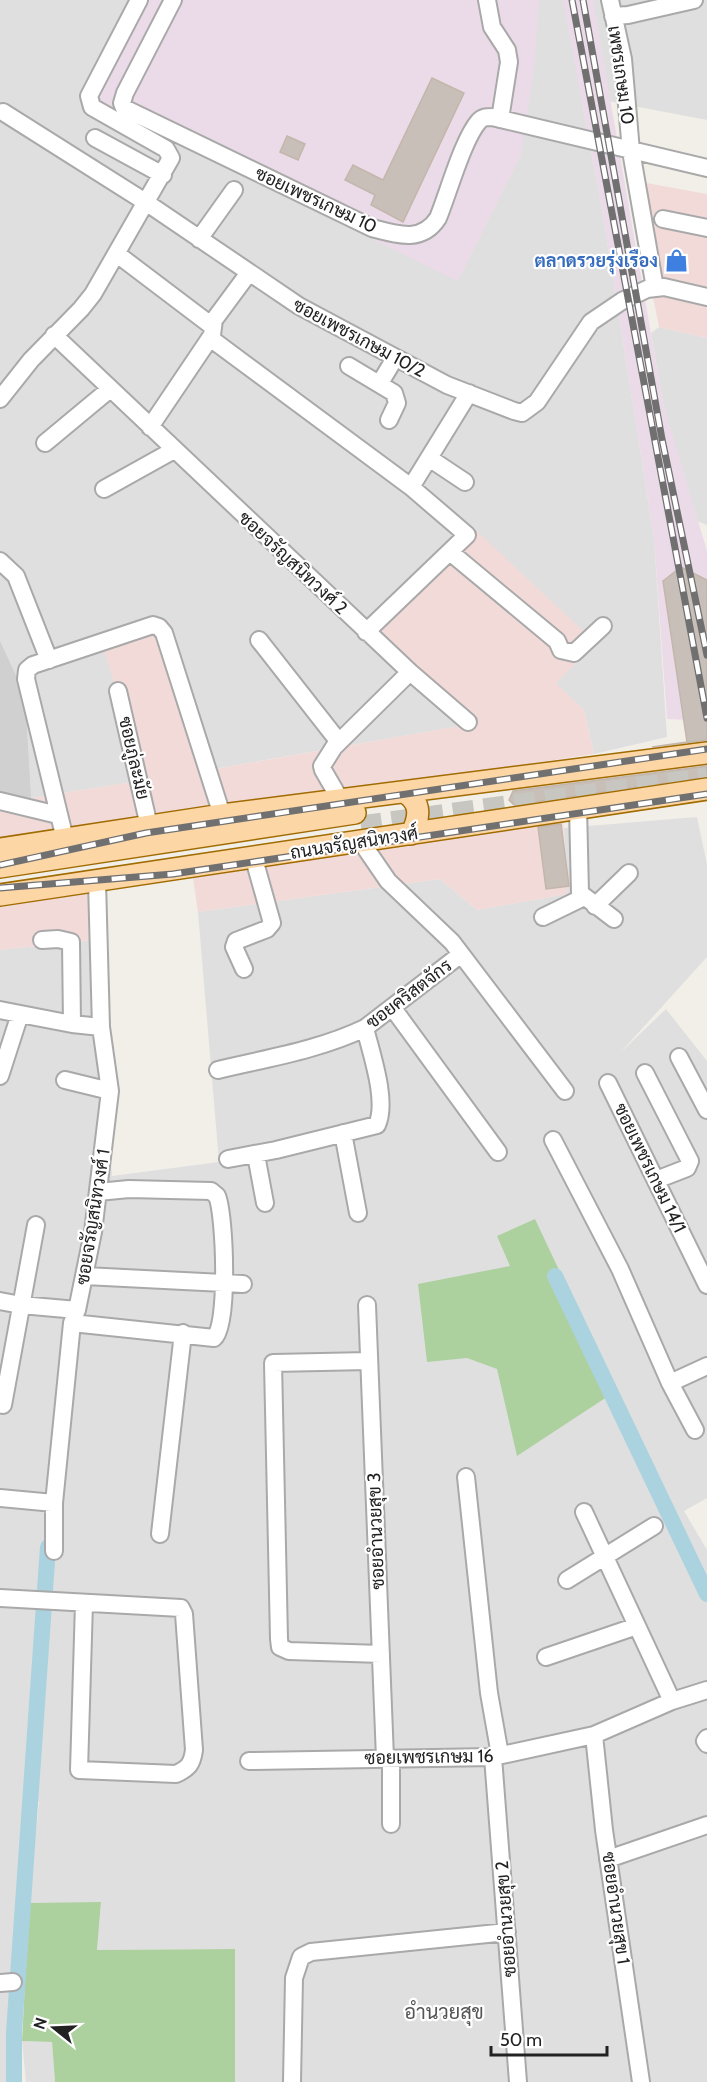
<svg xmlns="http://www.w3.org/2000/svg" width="707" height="2082" viewBox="0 0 707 2082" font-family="Cabin,Sarabun,sans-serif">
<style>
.residential{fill:#e0dfdf}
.commercial{fill:#f2dad9}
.industrial{fill:#ebdbe8}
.religious{fill:#d0d0d0}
.forest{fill:#add19e}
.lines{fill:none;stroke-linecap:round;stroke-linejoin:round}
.canal{stroke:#aad3df;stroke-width:16}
.building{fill:#c7bfb8;stroke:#c4b6ab;stroke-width:1.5}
.major-tunnel{stroke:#c8c6c1;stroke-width:21;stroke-dasharray:21 10;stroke-linecap:butt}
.minor-casing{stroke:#a9a9a9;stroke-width:20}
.major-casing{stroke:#a06b00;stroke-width:24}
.minor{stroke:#fff;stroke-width:16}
.major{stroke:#fcd6a4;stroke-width:21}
.rail-casing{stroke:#707070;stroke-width:7}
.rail{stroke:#fff;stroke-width:4.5;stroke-dasharray:14;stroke-linecap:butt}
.labels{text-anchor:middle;stroke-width:4.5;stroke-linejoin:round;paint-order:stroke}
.street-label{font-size:18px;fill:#222;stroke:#fff}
.shop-label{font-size:18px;font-weight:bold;fill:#366cbe;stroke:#fff;text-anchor:end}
.neighbourhood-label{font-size:20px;fill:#555;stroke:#fff}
</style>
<rect width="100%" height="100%" fill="#f2efe9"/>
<path class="residential" d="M0,0h707v120l-126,-24 22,119 51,323 13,199 -73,17 -10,-44 -29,-27 41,-40 -135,83 -247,43 -45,-148 -24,159 -114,18 -31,-5z
M659,327l48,11v187l-15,-6 -29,-116 -12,-70z
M697,817l10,48v92l-87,96 46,-44 41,52v437l-23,13 23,39v532h-472v-133l-138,1 4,-47h-72l10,-102 -12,1 -13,224 -1,56h-13v-1132l92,-10 20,236 107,-14 -21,-250 242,-33 37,31 89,-16 -2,-66z
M22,2041l30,1 3,40h-29z"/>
<path class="commercial" d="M630,180l77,14v144l-48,-11z
M467,522l129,121 -40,40 28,27 10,44 -594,89v-50l31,5 114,-18 -45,-142 69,-17 46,148 245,-43 -93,-84z
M563,820l4,74 -90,16 -37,-31 -242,33 -5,-34z
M92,886v54l-92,10v-51z"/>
<path class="industrial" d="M148,0h391l-5,68 -13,87 -63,126 -354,-174 -5,-11z
M563,0h30l70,403 44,148v170l-40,-2 -13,-181 -51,-323z"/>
<path class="religious" d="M0,641l25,54 6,103 -31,-5z"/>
<path class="forest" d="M535,1219l81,172 -99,65 -20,-87 -30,-11 -40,4 -9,-78 92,-18 -13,-30z
M101,1902l-4,48 138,-1v133h-180l-3,-40 -30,-1 7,-138z"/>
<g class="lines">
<path class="canal" d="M555,1276l152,318
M14,2082v-50l34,-485"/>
</g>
<path class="building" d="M432,78l32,15 -61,129 -32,-17 4,-10 -30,-15 8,-15 30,15z
M287,136l18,8 -7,16 -18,-8z
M681,567l26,13v160l-55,7 35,-5 -24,-161z
M707,766v11l-193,28 -5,-5 4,-9z
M561,824l8,62 -23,3 -8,-62z"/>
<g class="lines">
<path class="major-tunnel" d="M361,826l346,-48"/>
<defs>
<path id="minor" d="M173,0l-48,93 -3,10 2,5 248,120c26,7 50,15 66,-10 10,-24 25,-79 41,-97 4,-4 7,-4 13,-4l215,51
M487,0l5,27 15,23 2,12 -9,57
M610,0l13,59 8,92 24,137
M613,16l15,-1 66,-15
M3,112l144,91 152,103 148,79 67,26 8,2 15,-11 54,-80 31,-21 25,-12 17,-2 43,10
M95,138l68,37
M663,219l44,9
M199,239l35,-49
M117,254l95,72
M54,335l356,337 -76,75 -12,19 1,4 18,31
M210,338l201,149 56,48 -101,97
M349,366l45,27 3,10 -8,17
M380,383l15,-25
M0,399l31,-39 50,-51 12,-15 78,-136 -5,-9 -74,-42 -3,-11 50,-96
M150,427l62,-92 2,-15 34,-46
M45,443l65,-54
M429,458l36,24
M411,487l58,-94
M104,489l70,-39
M450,552l107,89 4,9 13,3 29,-27
M0,561l16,15 33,84
M259,640l80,102
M410,672l58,50
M118,691l31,135
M0,801l58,14
M578,807l2,86 34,26
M65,839l-39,-160 1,-9 6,-5 120,-40 6,2 5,6 58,182
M362,843l26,38 64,61 113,149
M595,906l34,-33
M543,917l41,-20
M42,940l16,-1 13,3 1,82
M244,969l-10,-22 2,-6 31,-12 5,-6 -18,-64
M392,1007l106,145
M0,1010l72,14 29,3
M679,1057l28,53
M218,1070c50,-12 101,-20 147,-42l95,-73
M645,1073l45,88 -3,7 -31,12
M0,1076l20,-62
M65,1080l45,11
M608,1083l99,202
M343,1133l15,80
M553,1140l67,129 50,114 25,47
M256,1155l9,48
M228,1159l48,-9 101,-25c11,-24 -6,-72 -12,-97
M85,1276l158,8
M0,1301l21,4 56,5
M367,1305l18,453
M72,1323l142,15c15,-10 11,-124 3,-142l-6,-5 -82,-2 -31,3
M369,1361l-96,2 6,276 1,8 9,4 92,3
M670,1383l37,-17
M3,1405l33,-180
M466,1477l23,216 11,62
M0,1498l54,5
M584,1512l88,189
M160,1534l23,-201
M54,1551v-48l18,-180 5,-13 16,-78 17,-141 -9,-64 -4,-145
M567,1580l87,-54
M0,1598l181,10 3,6 10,136c-2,14 -5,18 -18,24l-97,-4 5,-167
M546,1657l91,-31
M594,1735l10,95 37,252
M707,1738l-2,3 2,3
M493,1757l25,325
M249,1761l244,-4 101,-22 78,-34 35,-11
M391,1824v-66
M608,1859l99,-34
M0,1983l13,-1
M292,2082l2,-104 7,-21 10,-5 196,-20"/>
<path id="major" d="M404,792c18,10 16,26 7,42
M0,849l222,-34 485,-62
M0,867l355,-54
M0,895l707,-106"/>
</defs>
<use href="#minor" class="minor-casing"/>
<use href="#major" class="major-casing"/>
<use href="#minor" class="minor"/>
<use href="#major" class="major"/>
<defs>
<path id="rail" d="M572,0l135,718
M583,0l79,439 45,216
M0,865l146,-32 561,-84
M0,888l173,-14 534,-80"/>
</defs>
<use href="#rail" class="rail-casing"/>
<use href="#rail" class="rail"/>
</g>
<defs>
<symbol id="shop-bare" viewBox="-9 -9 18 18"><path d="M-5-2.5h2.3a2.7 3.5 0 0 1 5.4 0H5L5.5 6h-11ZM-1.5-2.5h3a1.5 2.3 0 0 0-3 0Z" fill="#3f7fe0" stroke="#fff" stroke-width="2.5" paint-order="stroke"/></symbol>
</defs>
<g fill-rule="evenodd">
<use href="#shop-bare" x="660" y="244" width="33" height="33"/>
</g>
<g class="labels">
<g class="street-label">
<text transform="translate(621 75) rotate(82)" y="6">เพชรเกษม 10</text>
<text transform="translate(316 200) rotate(25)" y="6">ซอยเพชรเกษม 10</text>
<text transform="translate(359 338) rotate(28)" y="6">ซอยเพชรเกษม 10/2</text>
<text transform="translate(293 563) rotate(43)" y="6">ซอยจรัญสนิทวงศ์ 2</text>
<text transform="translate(134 758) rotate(77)" y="6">ซอยภู่ละมัย</text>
<text transform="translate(354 843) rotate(-9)" y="6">ถนนจรัญสนิทวงศ์</text>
<text transform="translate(409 994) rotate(-37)" y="6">ซอยคริสตจักร</text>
<text transform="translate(650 1168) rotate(64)" y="6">ซอยเพชรเกษม 14/1</text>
<text transform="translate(93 1217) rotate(-81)" y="6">ซอยจรัญสนิทวงศ์ 1</text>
<text transform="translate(376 1531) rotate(-92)" y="6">ซอยอำนวยสุข 3</text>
<text transform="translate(429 1757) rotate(-1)" y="6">ซอยเพชรเกษม 16</text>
<text transform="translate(616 1908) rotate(82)" y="6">ซอยอำนวยสุข 1</text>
<text transform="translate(506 1919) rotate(-94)" y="6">ซอยอำนวยสุข 2</text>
</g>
<g class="shop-label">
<text x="658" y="267">ตลาดรวยรุ่งเรือง</text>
</g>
<g class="neighbourhood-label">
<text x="444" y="2019">อำนวยสุข</text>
</g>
</g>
<g transform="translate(54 2028) rotate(288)" stroke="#ffffff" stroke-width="4.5" paint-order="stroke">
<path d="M0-4.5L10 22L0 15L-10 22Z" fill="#222222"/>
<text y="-9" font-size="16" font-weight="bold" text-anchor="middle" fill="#222222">N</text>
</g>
<path d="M491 2046v9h116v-9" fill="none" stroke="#222222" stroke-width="3"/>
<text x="500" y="2046" font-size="18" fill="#222222" stroke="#ffffff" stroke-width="4.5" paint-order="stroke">50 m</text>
</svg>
